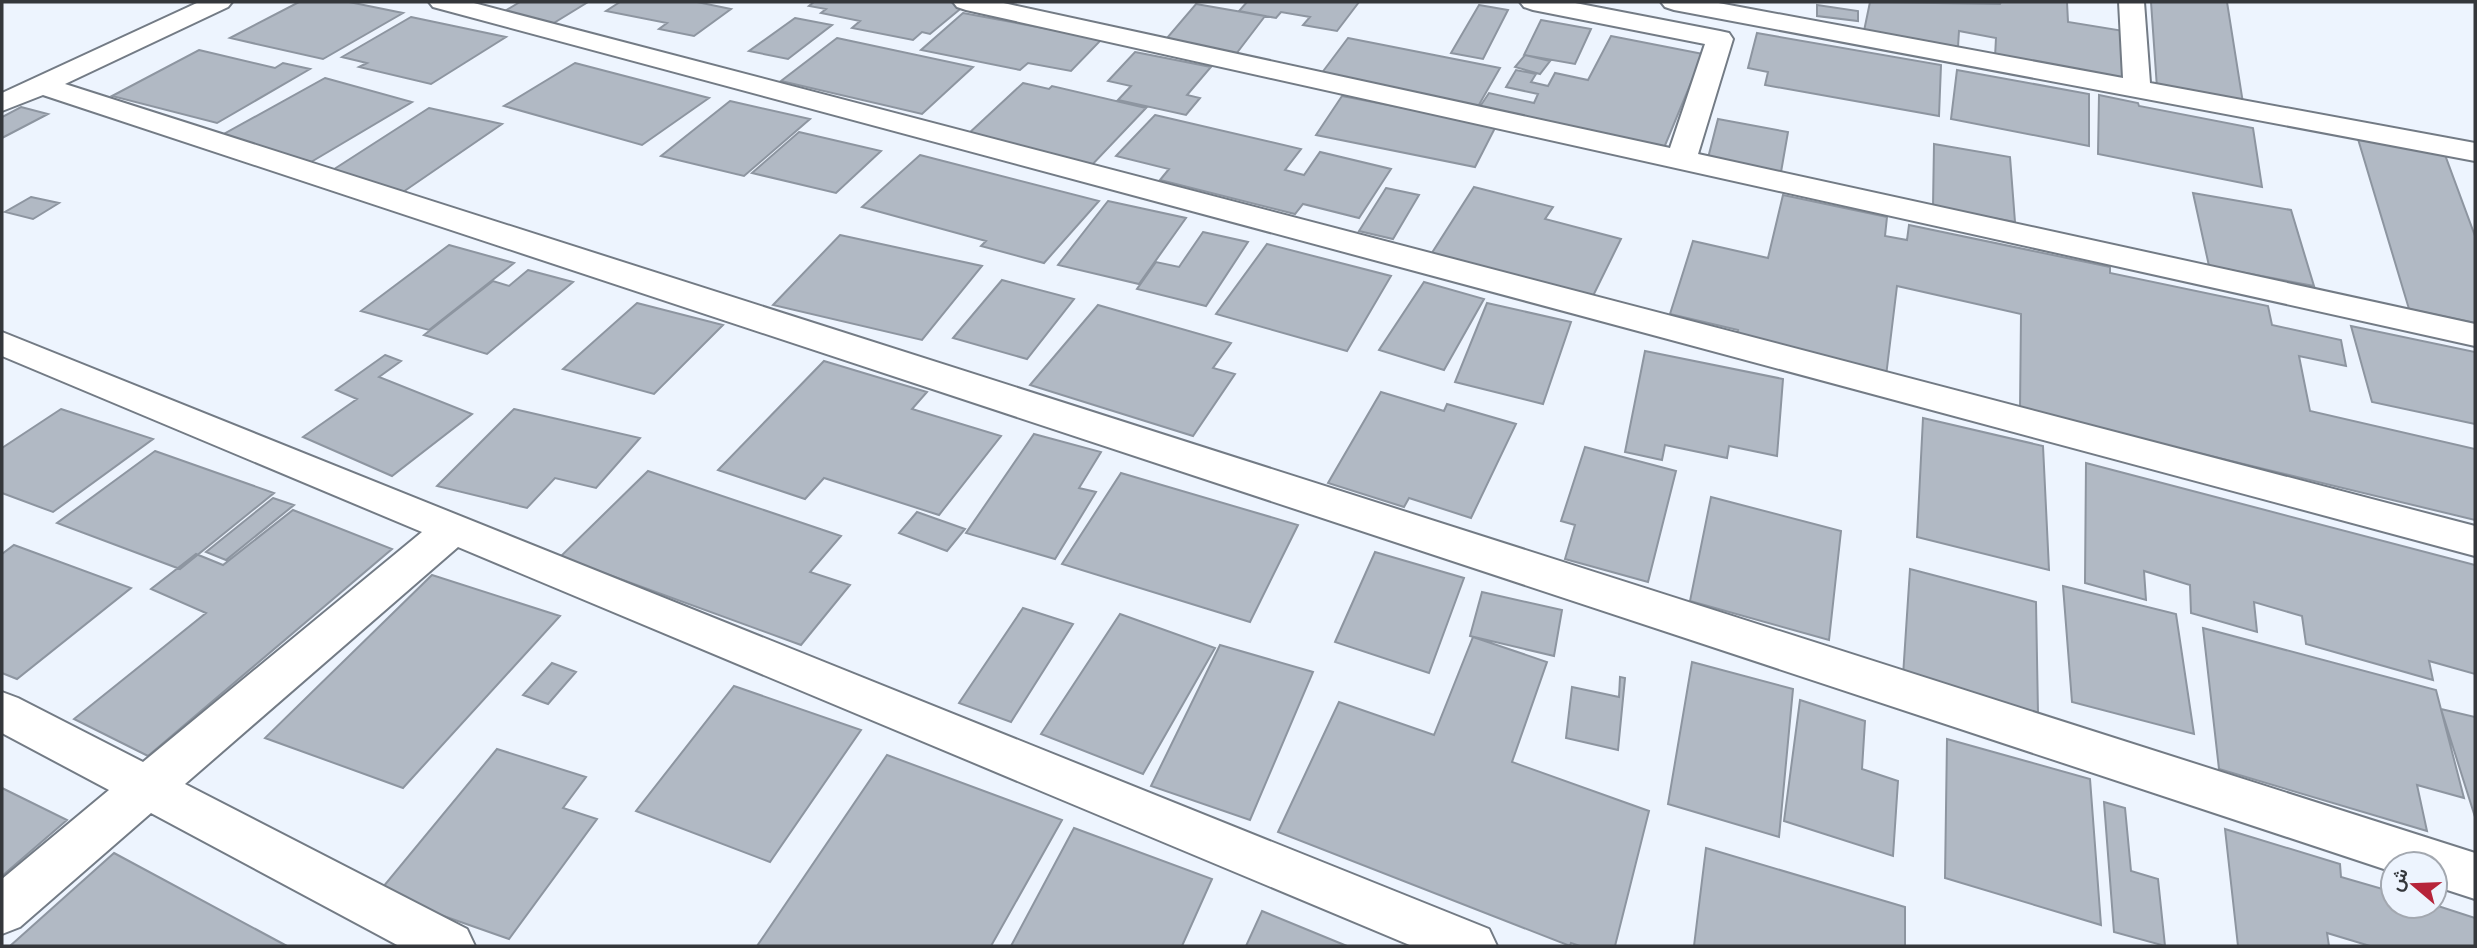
<svg xmlns="http://www.w3.org/2000/svg" width="2477" height="948" viewBox="0 0 2477 948" font-family="'PT Sans',Vazirmatn,sans-serif">
<style>
.building{fill:#b1b9c4;stroke:#8d95a0;stroke-width:2}
.lines{fill:none;stroke-linecap:round;stroke-linejoin:round}
.minor-casing{stroke:#737b85;stroke-width:4}
.minor{fill:#fff;fill-rule:evenodd}
</style>
<rect width="100%" height="100%" fill="#edf4fe"/>
<path class="building" d="M299,2h50l54,11 -80,46 -93,-21z
M520,2h68l-44,27 -51,-11z
M620,2h77l34,7 -37,27 -35,-7 8,-6 -61,-12z
M814,2h136l15,3 -35,29 -8,-2 -9,8 -61,-12 8,-7 -39,-8 5,-4 -17,-3z
M1247,2h112l-22,29 -34,-6 7,-8 -29,-5 -5,6 -37,-7z
M1870,2l130,2 1,-2h66l1,20 74,12 -17,46 -130,-23 1,-19 -37,-7 -1,16 -94,-16z
M2151,2h76l16,101 -86,-15z
M1196,4l69,12 -32,42 -72,-13z
M1479,5l29,5 -25,49 -32,-6z
M1817,5l41,6v10l-41,-5z
M963,13l139,26 -31,32 -43,-8 -8,7 -99,-20z
M411,17l95,20 -75,47 -72,-17 8,-4 -25,-6z
M795,18l37,7 -44,34 -39,-8z
M1541,20l50,9 -16,35 -51,-9z
M1757,33l184,32 -2,51 -174,-31 3,-13 -20,-4z
M1611,36l92,18 -42,101 -184,-44 12,-18 45,10 4,-9 -32,-7 10,-17 20,4 -5,8 17,4 7,-13 33,7z
M837,38l136,29 -51,47 -141,-33z
M1348,38l152,30 -24,42 -158,-32z
M199,50l76,18 8,-5 27,6 -93,54 -105,-27z
M1135,52l76,15 -24,28 13,3 -14,17 -68,-15 13,-14 -23,-5z
M1525,55l25,6 -10,13 -25,-7z
M575,63l134,35 -67,47 -138,-39z
M1957,70l132,24v52l-138,-27z
M325,78l87,24 -101,60 -89,-27z
M1023,83l26,6 3,-3 94,22 -55,58 -124,-31z
M2099,95l39,8 1,3 114,22 9,59 -164,-33z
M1342,96l154,30 -21,41 -159,-32z
M730,101l80,18 -66,57 -83,-20z
M21,107l27,7 -46,24v-21z
M429,108l73,16 -99,68 -75,-19z
M1155,115l146,34 -16,21 19,5 16,-23 71,17 -32,49 -56,-14 -8,10 -135,-34 9,-11 -53,-13z
M1718,119l70,13 -7,40 -73,-14z
M799,132l82,19 -45,42 -84,-20z
M2358,139l87,16 30,81v87l-66,-14z
M1934,144l76,13 5,65 -82,-15z
M920,155l179,46 -55,62 -63,-17 5,-5 -124,-34z
M1474,187l79,20 -8,12 76,20 -32,65 -161,-45z
M1386,188l33,7 -26,44 -34,-8z
M2193,193l98,17 23,76 -105,-20z
M1783,195l104,22 -2,19 22,4 2,-15 201,42v6l158,33 4,19 69,15 5,26 -47,-10 11,55 165,38v71l-455,-110 1,-96 -124,-28 -11,90 -151,-36 3,-10 -68,-16 23,-73 75,17z
M31,197l28,6 -26,16 -28,-7z
M1108,201l78,17 -47,66 -81,-19z
M1203,232l45,10 -42,64 -69,-17 19,-27 23,5z
M840,235l142,31 -60,74 -149,-35z
M1267,244l124,32 -44,75 -131,-37z
M449,245l65,18 -85,67 -68,-19z
M528,270l45,12 -86,72 -63,-19 69,-54 16,5z
M1002,280l72,19 -47,60 -74,-21z
M1424,282l60,17 -40,71 -65,-20z
M637,303l86,22 -69,69 -91,-25z
M1487,303l84,19 -28,82 -88,-22z
M1098,305l133,38 -18,25 22,6 -42,62 -163,-51z
M2351,326l124,26v72l-103,-22z
M1645,351l138,28 -6,77 -48,-10 -2,12 -62,-13 -3,15 -37,-8z
M385,355l16,6 -22,16 93,37 -80,62 -89,-39 54,-38 -21,-9z
M824,361l103,31 -15,17 89,27 -62,79 -115,-37 -19,21 -87,-29z
M1381,392l63,19 3,-7 69,20 -45,94 -62,-20 -5,9 -76,-24z
M61,409l92,30 -100,73 -51,-19v-45z
M514,409l126,29 -44,50 -41,-10 -28,30 -90,-22z
M1923,418l120,28 6,124 -132,-33z
M1034,434l67,18 -22,36 17,4 -41,67 -89,-26z
M1585,447l91,24 -28,111 -83,-23 10,-34 -14,-4z
M155,451l119,42 -94,76 -123,-46z
M2086,463l389,102v109l-46,-13 4,19 -127,-36 -4,-28 -48,-14 3,30 -66,-19 -1,-28 -46,-14 2,29 -61,-17z
M648,471l193,65 -31,36 40,13 -49,60 -241,-88z
M1121,473l177,52 -48,97 -188,-58z
M1711,497l130,34 -12,109 -139,-39z
M273,498l21,7 -68,55 -20,-8z
M293,510l99,39 -244,207 -74,-37 132,-106 -55,-24 45,-35 27,11z
M917,512l48,17 -18,22 -48,-18z
M14,545l117,43 -114,91 -15,-6v-119z
M1375,552l89,26 -35,95 -94,-31z
M1910,569l126,33 2,112 -135,-38z
M432,575l128,41 -157,172 -138,-50z
M2063,586l113,28 18,120 -122,-32z
M1482,592l80,18 -8,46 -84,-20z
M1023,608l50,16 -62,98 -52,-19z
M1120,614l95,34 -72,126 -102,-40z
M2203,628l233,62 28,108 -47,-13 10,46 -208,-62z
M1473,637l74,25 -35,100 137,49 -34,135h-35l-9,-3 -1,3 -292,-114 61,-130 95,33z
M1220,645l93,27 -63,148 -99,-34z
M1692,662l101,27 -14,148 -111,-33z
M552,663l24,9 -28,32 -25,-9z
M1620,677l5,1 -7,72 -52,-12 6,-51 47,10z
M734,686l127,44 -91,132 -134,-51z
M1800,700l65,21 -3,48 36,12 -5,75 -109,-35z
M2441,709l34,8v100z
M1947,739l143,40 11,146 -156,-47z
M497,749l89,28 -23,31 34,11 -88,120 -131,-46z
M887,755l175,65 -71,126h-234z
M2,788l65,32 -65,56z
M2104,802l21,6 6,63 27,8 7,67 -51,-14z
M1074,828l138,51 -30,67h-171z
M2225,829l115,35 1,13 52,15v14l42,-1 40,13v28h-105l-43,-13 2,13h-91z
M1706,848l199,59v39h-211z
M114,853l173,93h-277z
M1262,911l85,35h-101z"/>
<g class="lines">
<defs>
<path id="minor" d="M199,2h33l-4,5 -163,77 2410,769v46l-40,-13v-22h-42v8l-2350,-777 -41,16v-18z
M429,2h41l2005,524v30l-2042,-549z
M953,2h46l671,146 35,-104 -172,-34 -9,-3 -4,-5h50l150,29 9,2 4,6 -35,115 777,170v22l-1509,-336 -9,-3z
M1661,2h52l410,76 -4,-76h25l6,81 325,60v18l-801,-151 -9,-3z
M2,332l1487,597 8,17h-85l-954,-399 -273,237 282,145 8,17h-76l-248,-133 -131,114 -18,7v-55l107,-89 -107,-57v-41l16,6 125,64 279,-230 -420,-176z"/>
</defs>
<use href="#minor" class="minor-casing"/>
<use href="#minor" class="minor"/>
</g>
<rect width="2477" height="948" fill="none" stroke="#34373b" stroke-width="7"/>
<g transform="translate(2414 885) rotate(289)"><circle r="33" fill="#edf4fe" stroke="#a3a8b0" stroke-width="2"/>
<path d="M0-5L12 26L0 18L-12 26Z" fill="#b6243a"/>
<text y="-10" font-size="19" font-weight="bold" text-anchor="middle" fill="#34373b">ش</text>
</g>
</svg>
